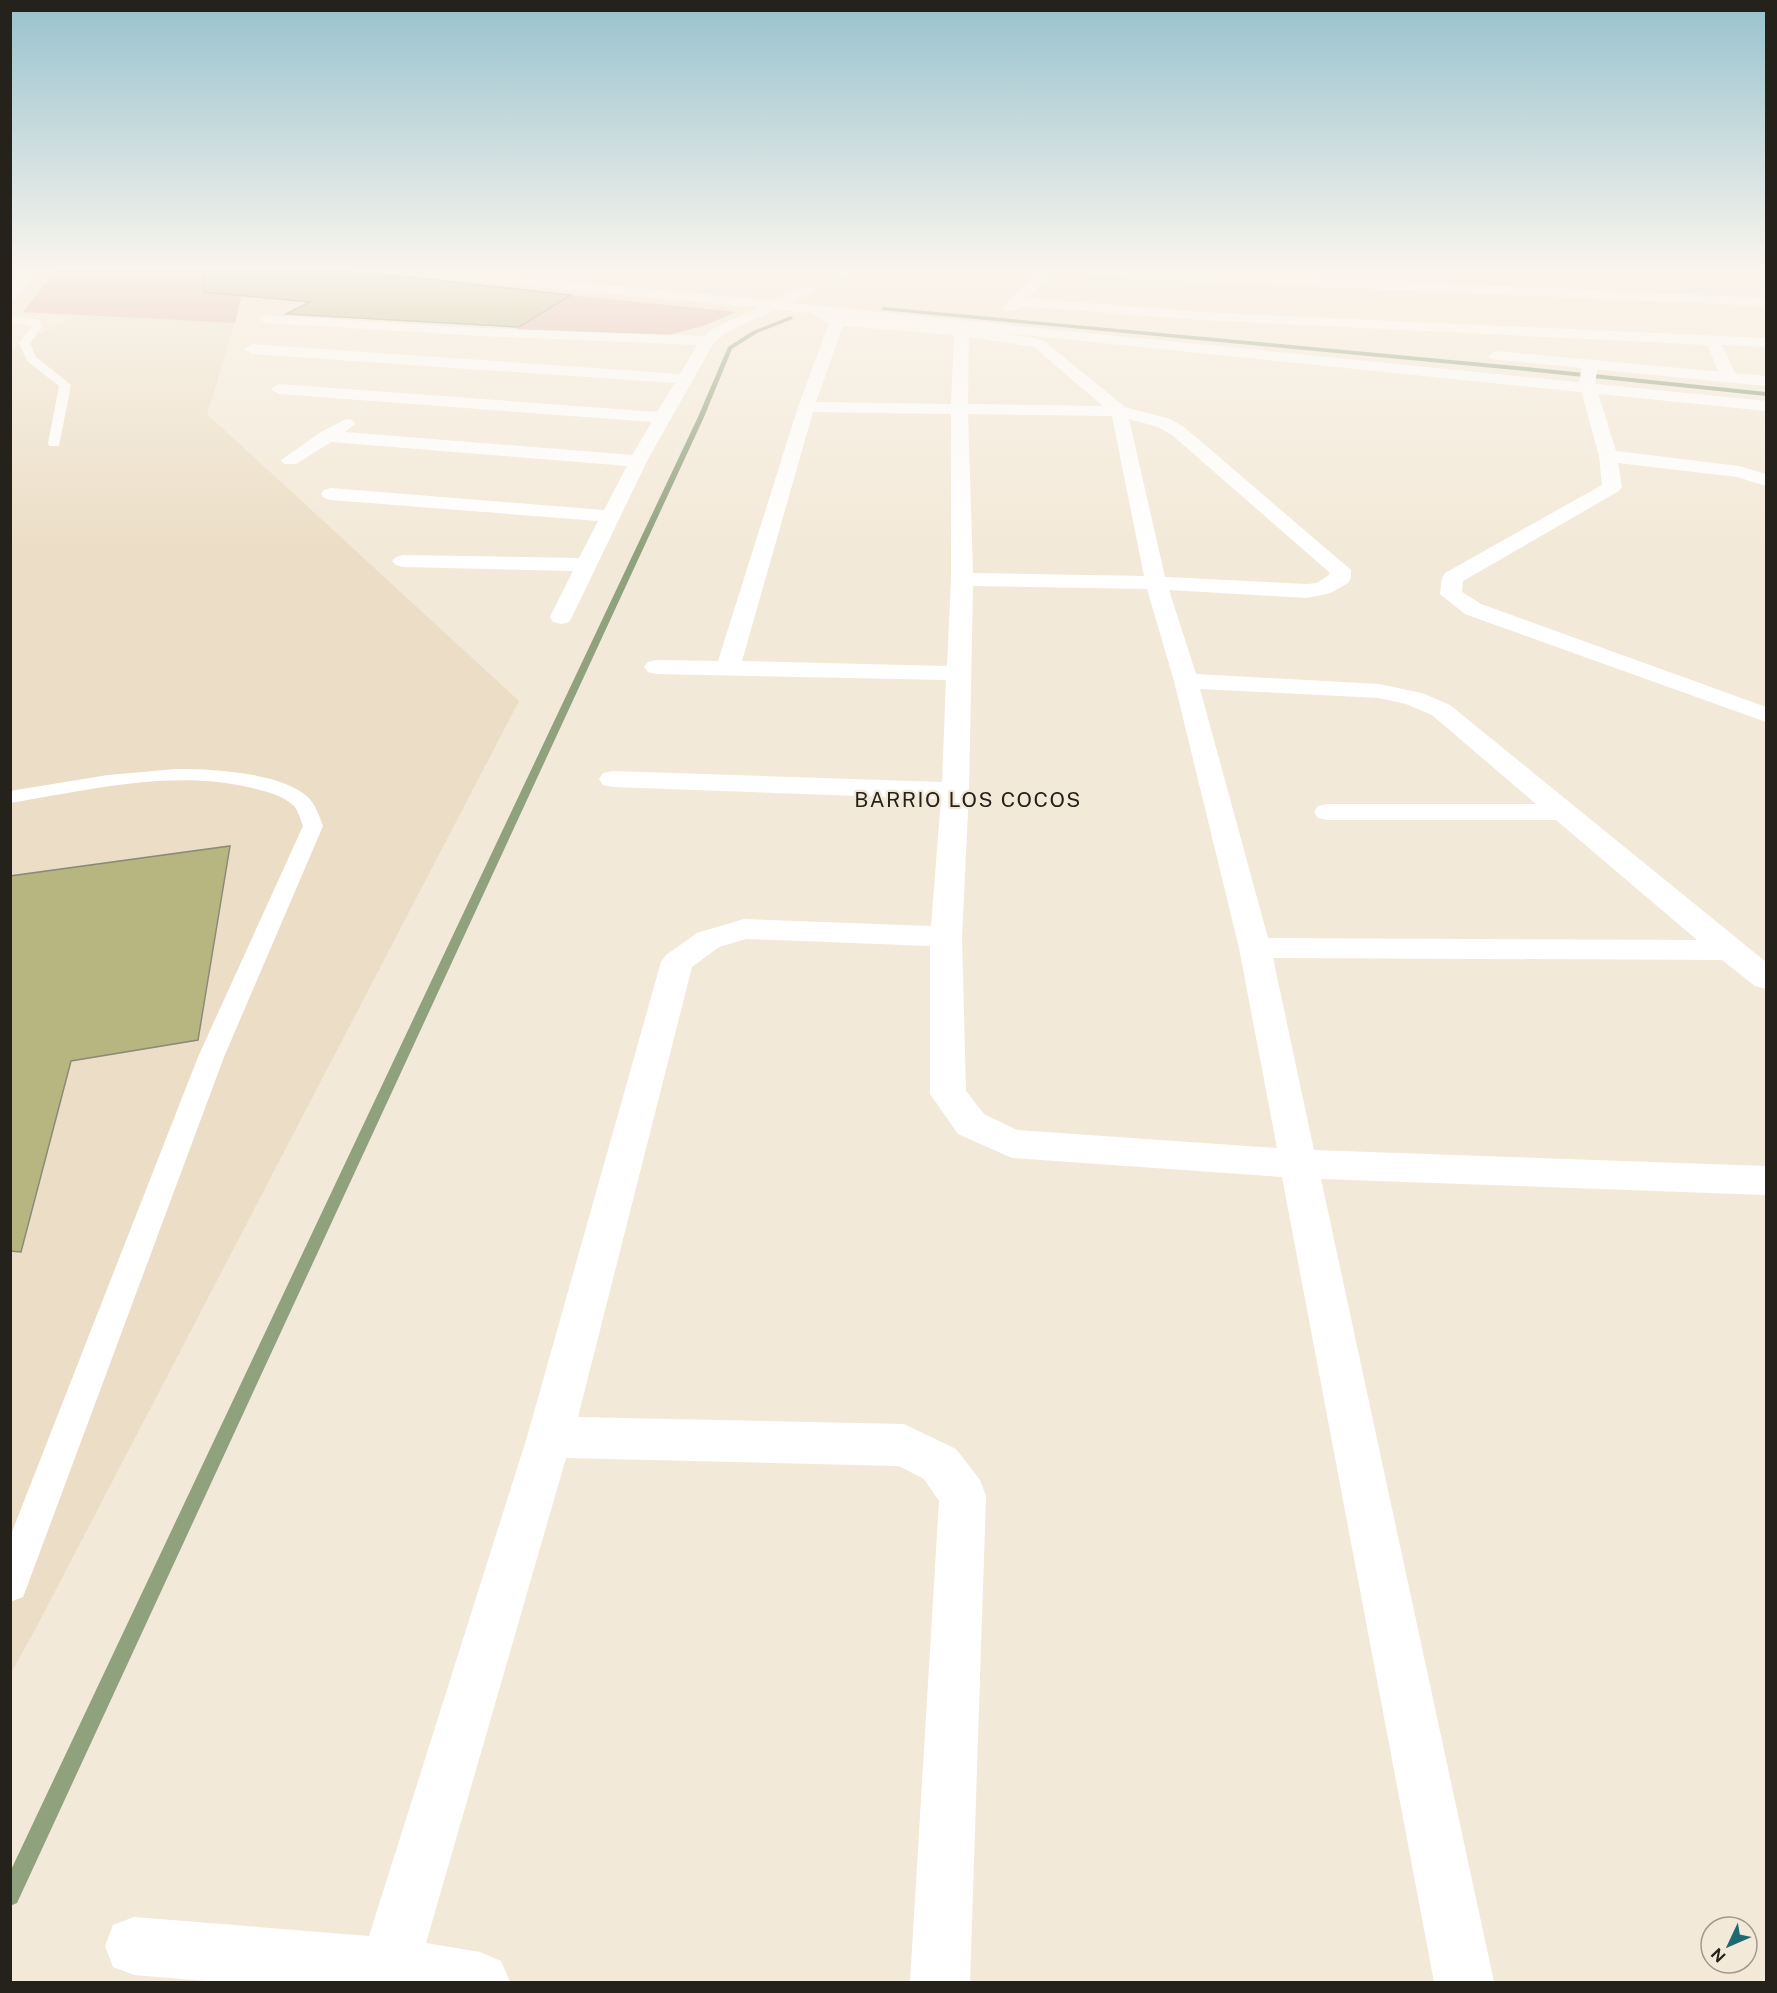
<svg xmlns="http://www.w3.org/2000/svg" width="1777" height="1993" viewBox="0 0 1777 1993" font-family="'Public Sans',sans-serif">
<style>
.built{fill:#ecdec6}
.green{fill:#dfada3}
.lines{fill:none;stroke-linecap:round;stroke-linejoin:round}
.stream{fill:#8fa17d;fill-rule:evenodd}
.building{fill:#b8b680;stroke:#8b8a79;stroke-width:1.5}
.service{fill:#fff;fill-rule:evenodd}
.minor{fill:#fff;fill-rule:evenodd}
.secondary{fill:#fff;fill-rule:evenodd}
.labels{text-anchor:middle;stroke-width:4.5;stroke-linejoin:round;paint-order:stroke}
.neighbourhood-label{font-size:21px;letter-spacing:1.5px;fill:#25211b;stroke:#f3e9d8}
</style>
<rect width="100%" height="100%" fill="#f3e9d8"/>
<path class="built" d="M76,315l159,8 -28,91 312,287 -483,927 -25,45v-1324z"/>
<path class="green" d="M56,269h192l-13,54 -212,-11z
M571,295l165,17 -30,13 -38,10 -153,-5z"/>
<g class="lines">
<path class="stream" d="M883,307l643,60 240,25v4l-240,-25 -645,-61z
M791,316l2,3 -36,14 -25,16 -28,68 -687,1486 -7,3v-34l688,-1455 30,-70 25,-16z"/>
</g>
<path class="building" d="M204,269h84l94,5 189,21 -52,32 -233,-13 24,-12 -107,-10z
M230,846l-32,194 -127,21 -50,191 -11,-1v-375z"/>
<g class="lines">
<path class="service" d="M10,316l29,4 3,6 -12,17 6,14 35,28 -12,61h-10l-1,-3 11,-57 -32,-25 -8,-18 13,-17 -22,-4z
M176,769c36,0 104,3 132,28 8,8 11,19 15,29l-99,231 -196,527 -5,13 -13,5v-65l188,-480 105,-231c-3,-7 -4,-15 -10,-21 -10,-9 -25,-13 -37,-16 -80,-21 -166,1 -246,14v-12l98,-16z"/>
<path class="minor" d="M840,269h14l-6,8 -5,1 -7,-4z
M1041,269h15l-29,29 174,14 565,26v9l-44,-2 15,32 -8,5 -8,-5 -14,-32 -506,-25 -181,-14 -6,5h-10l-2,-3z
M1080,269h45l641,29v8l-622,-27 -57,-6z
M807,286l5,1 2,3 -2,3 -85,39 -14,12 -66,117 -75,156 -3,5 -8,2 -8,-2 -3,-5 23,-46 -170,-4 -7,-2 -4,-4 4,-4 7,-2 176,3 19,-37 -267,-21 -7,-2 -3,-4 3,-4 7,-2 273,22 23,-44 -296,-24 -35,22h-12l-3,-4 40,-28 25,-13 6,1 3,4 -10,8 287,23 20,-33 -373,-28 -8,-5 8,-5 378,28 18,-29 -423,-29 -8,-5 8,-5 428,30 17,-29 -217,-9 -214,-13 -7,-4 7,-4 214,13 224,8 13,-10z
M814,307l26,10 122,10 73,11 9,3 81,66 45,12 14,8 167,143v8l-3,5 -17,10 -24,5 -138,-8 27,84 183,10 43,9 28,12 316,257v27l-11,-3 -33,-26 -449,-2 41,192 452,16v29l-445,-16 173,803h-60l-152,-805 -270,-19 -54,-24 -28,-40v-148l-184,-7 -27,8 -27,20 -114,450 326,7 52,25 24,31 6,16 -16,486h-60l29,-481 -15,-22 -25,-13 -333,-8 -140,485 54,9 21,9 9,21h-292l-84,-7 -21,-8 -8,-21 8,-21 21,-8 235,19 158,-499 134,-475 5,-7 31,-22 47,-14 187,7 10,-127 -328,-12 -10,-2 -4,-6 4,-6 10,-2 329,11 4,-102 -290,-6 -8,-2 -4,-5 4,-5 8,-2 62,1 80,-254 31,-84 -22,-12zM843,326l111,9 -3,69 -135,-2zM969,337l65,10 69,59 -135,-2zM813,412l138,2v165l-4,87 -205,-5zM968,414l144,2 32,160 -171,-3zM1129,419l29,8 14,8 157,137v3l-12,8 -10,1 -142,-7zM973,586l174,3 27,92 65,267 38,200 -260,-18 -33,-16 -18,-23 -4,-154 7,-146zM1200,689l179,9 27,6 26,11 104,89h-208l-10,2 -4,6 4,6 10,2h228l141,120 -429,-2z
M1590,360l8,5 -3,18 21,68 123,15 27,8v12l-29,-9 -119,-14 4,24 -3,4 -156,90 -1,11 19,12 285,103v15l-301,-108 -25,-20 2,-16 3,-5 157,-88 -3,-29 -20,-73 3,-18z"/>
<path class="secondary" d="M24,269h14l-23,30 -5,1v-14z
M377,269h51l263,24 1075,108v10l-1075,-110 -307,-28z
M1496,351l270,25v10l-275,-27 -3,-3z"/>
</g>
<linearGradient id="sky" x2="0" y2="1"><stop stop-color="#97c2ce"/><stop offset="0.49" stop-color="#faf5ed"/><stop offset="1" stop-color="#faf5ed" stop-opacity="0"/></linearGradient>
<rect width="1777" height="548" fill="url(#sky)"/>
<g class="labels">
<g class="neighbourhood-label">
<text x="968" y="807">BARRIO LOS COCOS</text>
</g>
</g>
<rect width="1777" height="1993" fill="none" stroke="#25211b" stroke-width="24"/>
<g transform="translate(1729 1945) rotate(226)"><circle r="28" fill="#f3e9d8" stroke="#a1998c" stroke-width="1.5"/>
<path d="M0-4.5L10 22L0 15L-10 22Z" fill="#1e6972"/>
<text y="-9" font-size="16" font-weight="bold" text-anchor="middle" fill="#25211b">N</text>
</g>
</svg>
